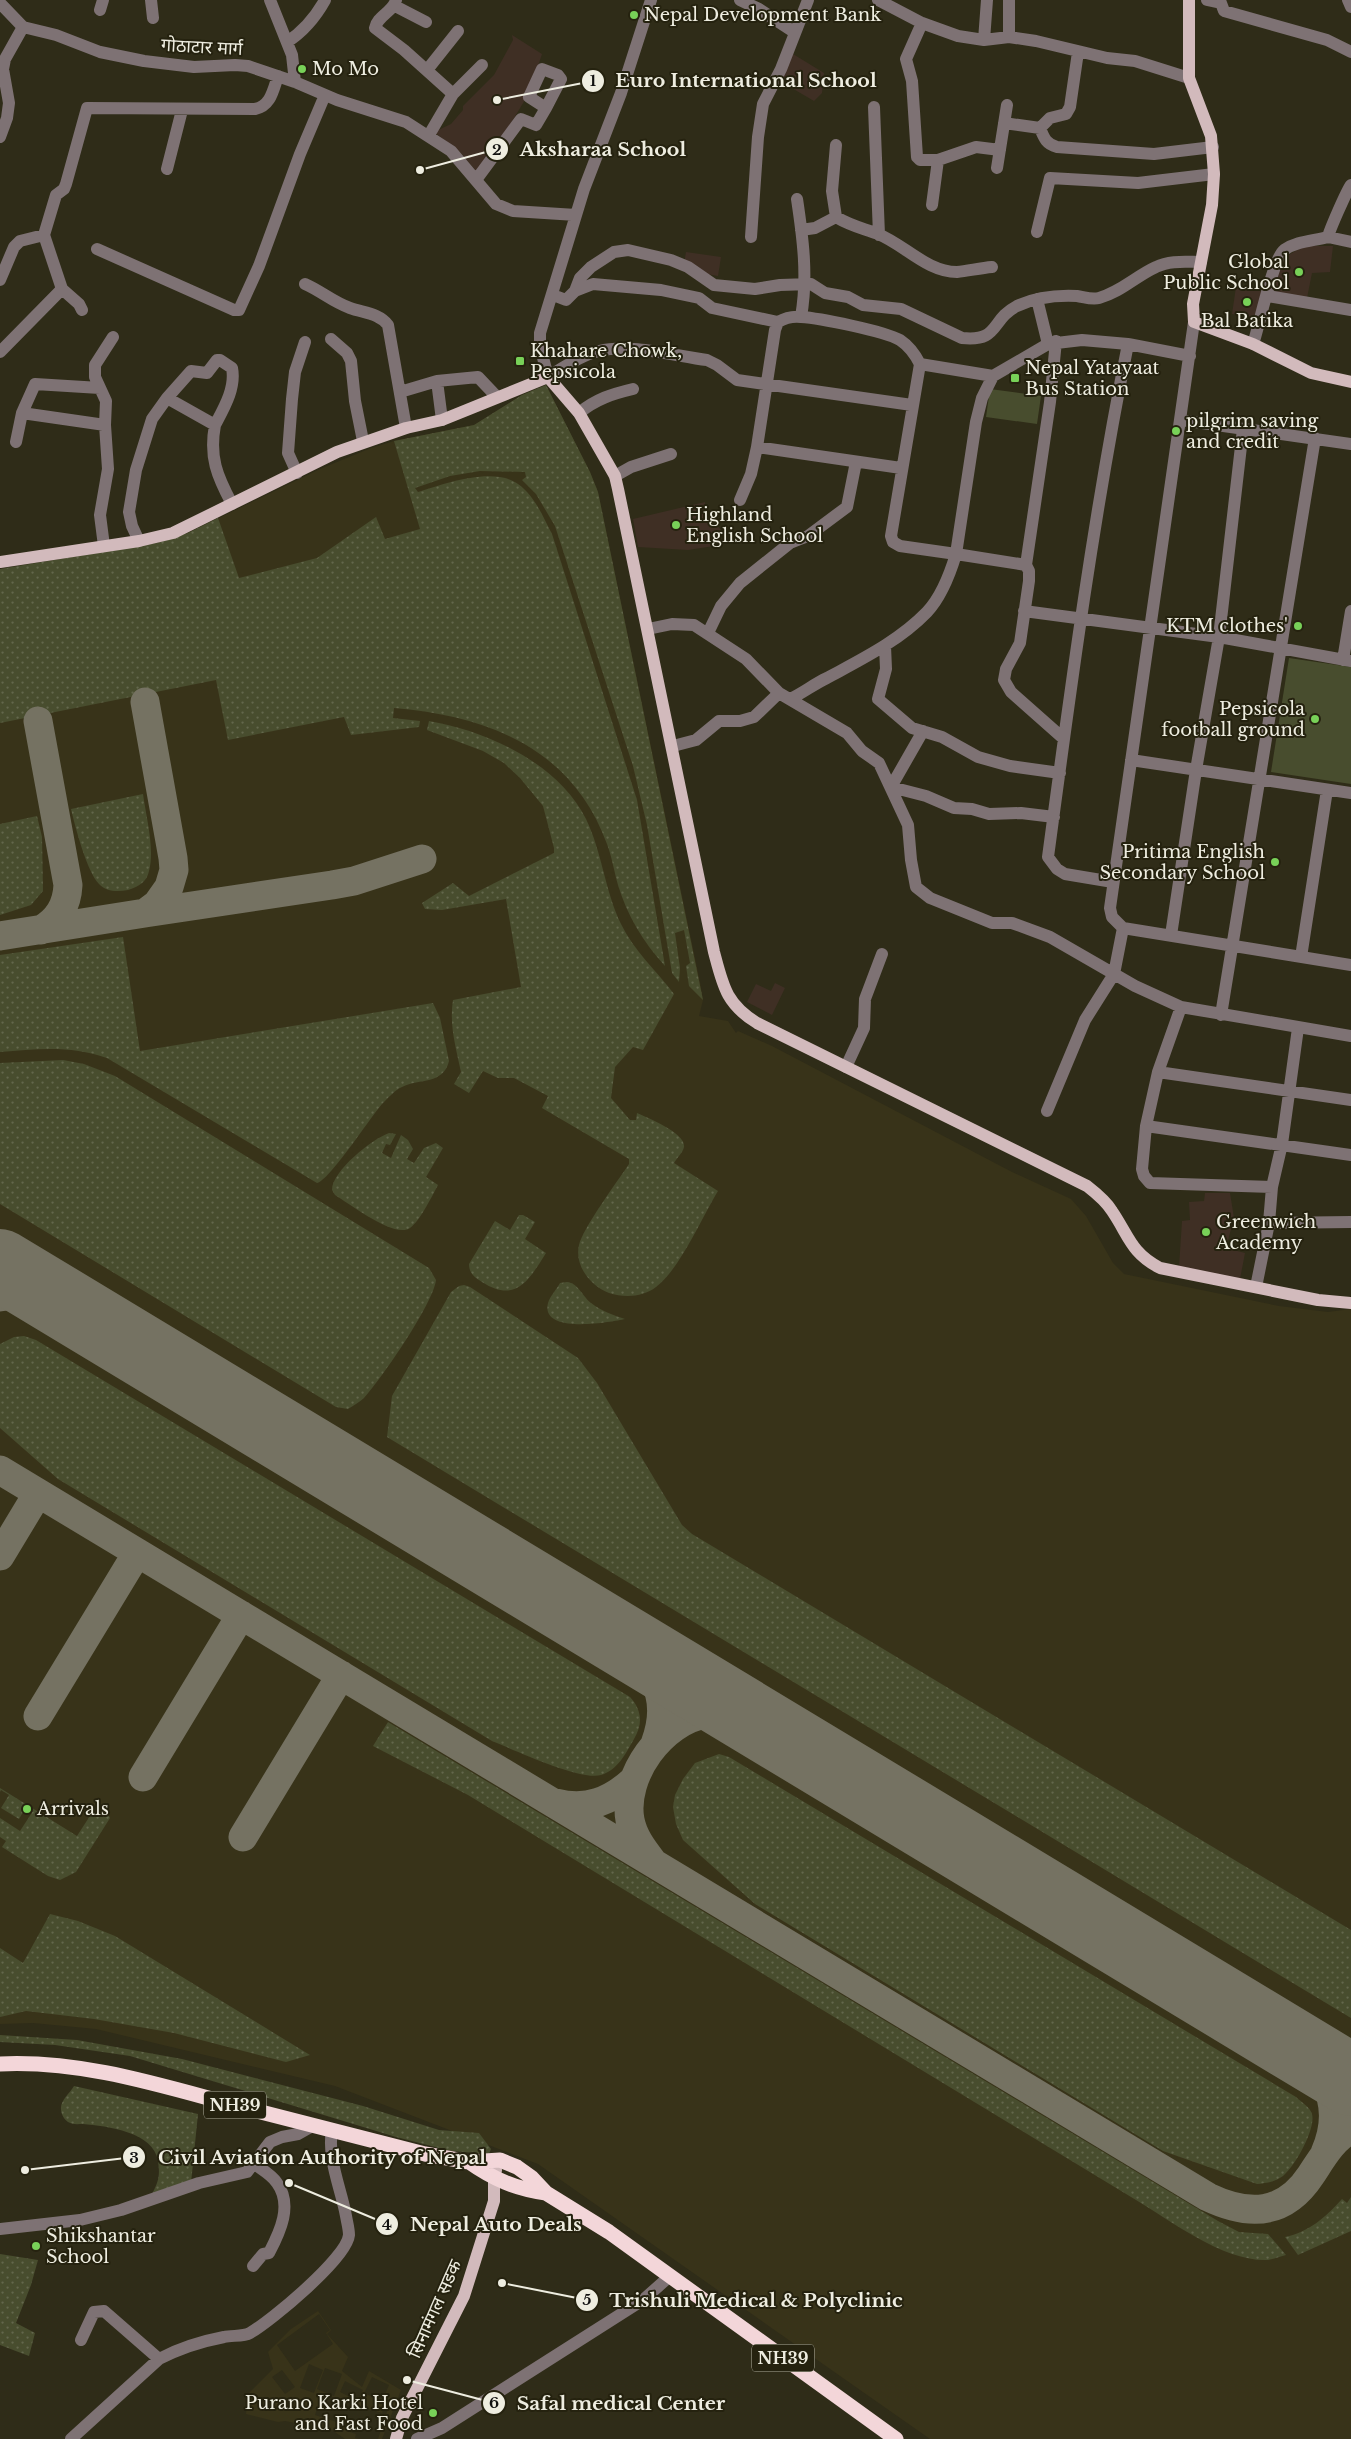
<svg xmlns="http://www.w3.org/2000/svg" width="1351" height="2439" viewBox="0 0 1351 2439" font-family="'Libre Baskerville','Noto Sans Devanagari',serif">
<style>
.commercial{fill:#3f2f24}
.built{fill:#383319;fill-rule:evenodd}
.grass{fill:url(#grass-dots)}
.pitch{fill:#484d2e}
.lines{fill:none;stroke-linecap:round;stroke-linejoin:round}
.taxiway{stroke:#757262;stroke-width:29}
.runway{stroke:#757262;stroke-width:72}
.minor{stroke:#7e7274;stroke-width:12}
.major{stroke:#d2babc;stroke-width:12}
.highway{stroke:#f3d6d9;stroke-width:15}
.poi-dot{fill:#78d158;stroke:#25220f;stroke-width:2}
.labels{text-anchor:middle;stroke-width:4;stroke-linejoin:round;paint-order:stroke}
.shield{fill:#25220f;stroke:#b2b0a1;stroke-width:1}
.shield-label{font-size:16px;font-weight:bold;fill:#eeede0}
.poi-label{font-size:18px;fill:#eeede0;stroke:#25220f;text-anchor:start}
.street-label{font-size:18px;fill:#eeede0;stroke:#25220f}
.leader{fill:none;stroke:#eeede0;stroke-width:2}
.callout-dot{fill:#eeede0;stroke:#25220f;stroke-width:2}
.mark-label{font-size:15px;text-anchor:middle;font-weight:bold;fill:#111}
.callout-label{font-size:19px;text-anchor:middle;font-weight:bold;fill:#eeede0;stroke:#25220f;stroke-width:4;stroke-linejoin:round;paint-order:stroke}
</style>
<defs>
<pattern id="grass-dots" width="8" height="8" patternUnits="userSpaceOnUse" patternTransform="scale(1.25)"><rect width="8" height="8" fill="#484d2e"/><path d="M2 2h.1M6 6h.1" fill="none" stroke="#63674c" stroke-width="1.8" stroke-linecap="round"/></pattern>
</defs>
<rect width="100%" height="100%" fill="#2f2c18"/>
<path class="commercial" d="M512,35l30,19 -13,39 -37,62 -15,17 -17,-20 -26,-20 17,-8 12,-14v-4l31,-31 19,-35z
M793,54l31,19 -2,20 -8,8 -36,-21z
M1304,246h29l-3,26 -18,1 -5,25 -33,-6 6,-32z
M686,252l35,5 -3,19 -35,-6z
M1236,287l26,4 -5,27 -25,-4z
M705,502l2,18 6,1 8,9 -7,16 -26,4 -50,-3 -5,-28z
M775,983l10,5 -13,27 -25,-13 9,-18 15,7z
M1205,1193h25l4,25 -8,30 19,5 -5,26 -61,-12 3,-46 8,-1 -1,-18 15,-1z"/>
<path class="built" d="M546,385l44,87 8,20 102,490 3,18 -4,16 29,5 8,12 2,-2 34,15 240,126 59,27 15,17 27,47 11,11 155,32 49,6 23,-3v1130h-421l-392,-275 -203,-78 -239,-57 -63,-6 -33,1v-1455l157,-26 31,-10 132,-64 51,-21 23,-7 80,-16 48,-30z
M318,2311l13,19 -4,4 21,23 -6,14 20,16 7,-16 32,19 -19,49h-4l12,-36 -4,-2 -4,12 -60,-19 -7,21 34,11 -2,5 9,3 -1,4 4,1h-14l-13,-9 -47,-9 -7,1 -32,-8 2,-20 25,-25 -5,-17 23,-23zM319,2314l11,16 -4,3 7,11 -38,27 -18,-26zM309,2364l14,6 -9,23 -14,-5zM325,2368l17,6 -8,22 -17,-7zM282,2370l13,17 -10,7 -13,-17zM372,2377l17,8 -7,16 -18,-8zM345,2381l18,9 -5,11 -18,-9z"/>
<path class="grass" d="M546,385l44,87 8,20 105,508 -14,-14 -3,-20 4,-3 -6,-33 -9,3 5,35 -1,14 -7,-9 -25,-148 -14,-59 -78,-240 -19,-32 -14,-14 4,-3 -1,-5 -45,-1 -30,5 -35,12 3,4c26,-8 75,-26 100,-8 17,12 25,33 34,50l85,266 28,166c-22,-24 -38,-51 -47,-81 -4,-14 -6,-28 -11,-41 -35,-96 -119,-128 -213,-136l-1,10 27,3 -1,6 -68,8 -7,-18 -116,23 -12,-60 -216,43v-154l157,-26 31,-10 30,-15 21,60 78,-20 59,-41 9,22 35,-10 -26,-88 80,-16 48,-30z
M429,721c58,10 129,42 157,98 16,33 19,72 35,105 13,27 35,46 53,70l-31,56 -10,-3 -18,20 -4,31 19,22h6l1,-7c11,5 49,20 47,34 -1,5 -7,11 -10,16l44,28c-16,26 -38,78 -62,96 -13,10 -31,11 -47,6 -18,-7 -35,-27 -30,-48 4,-17 38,-63 50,-81v-5l-87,-51 6,-12 -34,-18h-16l-15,-7 -14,22 -15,-9 7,-12c-5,-24 -12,-47 -8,-72l68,-13 -15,-88 -64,11 -17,-1 -3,-6 31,-20 16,13 85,-43v-5l-11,-42 -23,-28 -16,-15 -21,-12 -56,-21z
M143,794c3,23 12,54 6,77 -2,11 -11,16 -21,19 -10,2 -22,2 -29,-6 -12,-12 -24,-58 -28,-75z
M37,816l5,21 1,54 -12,14 -31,10v-91z
M123,937l17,114 293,-48 7,15 9,43c-6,24 -29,17 -47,26 -7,3 -14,11 -20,17 -12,14 -53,77 -65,79l-210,-125c-36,-13 -70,-9 -107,-6v-97z
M63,1060l21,4 31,12 314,192 7,12c-3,24 -54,98 -72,118 -4,4 -10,7 -16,11l-12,-2 -336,-203v-141z
M389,1133l7,1 -6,11 -4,-1 -4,9 9,5 10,-23 7,5 5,9 -6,10 7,4 10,-15 12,-5 7,5 -17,29 12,8c-6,11 -18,36 -28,43 -15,11 -60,-24 -75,-33l-3,-5c0,-19 40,-51 57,-57z
M519,1215h4l12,7 -10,17 21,14c-17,27 -30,51 -64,29 -8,-5 -13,-9 -13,-18l26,-43 15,9z
M567,1282c11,1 16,15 24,21 10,8 22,12 34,16 -14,3 -85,16 -77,-16 2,-7 9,-14 12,-20z
M464,1285l6,2 108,71 19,25 85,142 10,9 659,396v88l-964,-581 5,-41 59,-104 8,-6z
M24,1336l12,4 594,357c12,13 13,27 4,42 -8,14 -16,31 -33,36 -21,6 -86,-25 -109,-34l-434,-262 -58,-51v-84l14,-7z
M388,1722l830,499 21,11 29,2 18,21c-5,1 -12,4 -18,5 -44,2 -95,-38 -132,-60l-668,-405 -95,-49z
M719,1754l10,3 567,340c5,5 14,10 16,17 4,15 -17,52 -29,62 -8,6 -17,7 -26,8l-94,-33 -408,-247 -72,-64 -7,-16 -3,-17 2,-12 8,-16 12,-16z
M0,1788l77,48 20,-31 8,4 5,9 -34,54 -16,8 -12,-4 -46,-29 4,-6 -6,-4v-19l20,13 13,-20 -7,-4 -7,12 -18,-11 8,-13 -8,-5 -1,2z
M50,1914l28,7 37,15 195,119 -24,7 -112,-29 -80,-14 -68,-8 -26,6v-69l23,15z
M0,2035l77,5 105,19 181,47 76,24 40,3 12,16 -2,5 -38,-3 -55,-14 -266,-81 -75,-11 -55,-3z
M74,2086l124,28 -7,69 -39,11c7,-13 8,-19 6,-33 -4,-29 -51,-35 -75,-37 -5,0 -10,1 -15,-2 -4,-3 -7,-8 -7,-13 -1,-8 9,-16 13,-23z
M1351,2197v34l-53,24 -13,-18c24,-5 41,-20 57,-38l5,4z
M0,2254l38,6 -7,25 -15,38 19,10 -6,23 -29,-11z"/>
<path class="pitch" d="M990,389l51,7 -4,28 -51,-7z
M1289,658l62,9v117l-80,-12z"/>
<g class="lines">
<path class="taxiway" d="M38,721l30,164c-1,21 -10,35 -27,45
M145,913l187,-28 22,-4 68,-22
M0,936l145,-23 12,-9 12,-17 5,-17 -1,-12 -28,-156
M0,1297l22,-3 33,4
M0,1470l1208,727c40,19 76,19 103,-22 12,-18 21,-35 40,-46
M0,1556l38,-63
M638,1649c20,34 32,55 17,95
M38,1716l99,-163
M143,1777l98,-162
M556,1803c31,8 55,-2 78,-23
M243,1837l98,-162
M652,1861c-10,-13 -19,-25 -22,-41 -8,-44 32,-99 76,-106 14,-2 29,2 43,2
M1302,2050c29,32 41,61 23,103"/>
<path class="runway" d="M0,1265l1351,815"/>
<path class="minor" d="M151,0l2,18
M270,0l22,55 3,27
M396,0c-3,12 -19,16 -21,28l29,22 49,44 -24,41
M651,0l-30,93 -37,96 -44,144v13l8,31c15,-10 34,-22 51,-26 31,-8 76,5 108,9l10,5 20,15 175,25
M740,0l19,9 35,23
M878,0l44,23 36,13 26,4 25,-3 27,4 71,17 28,3 54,17
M1207,0l14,3 3,8 103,29 24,12
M1348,0l3,7
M0,3l23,24 33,8 44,17 44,9 50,6 41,-2 13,1 47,16 42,18 69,22 45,29 45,53 17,7 63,4
M395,6l31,16
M100,10l3,-10
M922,23l-16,36 6,22 5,76 3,3h18l38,-13 24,3
M1009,37v-37
M984,40l3,-40
M287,42c17,-11 28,-24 38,-42
M542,69l16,6 3,4 -15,29 -17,-11z
M427,70l31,-39
M453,94l29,-29
M874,107l5,128
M1004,123l36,5c4,10 6,16 17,19l97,7 59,-7
M1040,128l10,-10 16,-4 4,-7 8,-55
M0,137l7,-19 2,-15 -6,-34 2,-10 18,-32
M997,168l10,-63
M167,169l15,-59
M476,180l45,-61 15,6 10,-17
M797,199c6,40 11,78 4,118
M932,205l6,-45
M836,217c15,9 26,11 42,17 27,11 49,38 79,38 11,-1 23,-4 35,-5
M836,217l-4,-26 4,-46
M801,230l14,-2 21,-11
M1037,232l13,-54 88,5 76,-9
M751,237l7,-100 5,-33 18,-35 27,-69
M1328,237l23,5
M97,249l137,61h5l20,-44 41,-112 25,-59
M0,280l14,-33 6,-6 24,-6
M305,284c16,7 28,18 45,24 14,5 29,5 38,17l18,103
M575,291l5,-13 11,-11 23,-15 14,-2 43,10 17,7 26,18 41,4 25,-4 31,-1 14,9 23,4 15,8 38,4 61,29c38,4 28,-18 55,-32 19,-9 39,-11 60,-10 7,1 15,4 22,2 22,-6 37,-22 57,-31 14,-7 30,-5 45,-5
M553,295l13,5 9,-9 18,-7 68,6 38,8 13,10 66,14
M1268,296l83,14
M1037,299l11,45
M82,310l-3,-6 -17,-15 -18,-54 12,-40 8,-6 2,-5 21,-76 168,1c16,-3 18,-19 23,-33
M331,339l16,14 4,8 4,40 8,40
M1056,341l-6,61 -24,163 3,6v10l-9,62 -14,26 -2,11 7,12 53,47
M1253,344c6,-17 20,-86 31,-94 13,-9 29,-9 44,-13 1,-6 19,-47 23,-52
M0,352l62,-63
M993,376l-11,22 -6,24 -20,132 -56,-8 -7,-4 -2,-6 29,-172 73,12 55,-32 34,-4 46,4 62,12
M400,392l37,-11
M22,413l83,12
M579,413c17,-14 33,-19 54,-24
M442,420l-5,-39 41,-4 18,19
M1181,420l170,24
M215,425c9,-17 21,-37 17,-57l-12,-8h-3l-10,13 -16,-2 -24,27 48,27c-6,32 2,51 17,79
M16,442l6,-29 13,-29 65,4
M901,468l-144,-21 18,-117 3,-8c7,-4 15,-6 23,-5 18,1 83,14 99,23 9,6 15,14 20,24
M297,473l-9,-20 4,-54 3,-27 10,-30
M615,476l16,-9 40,-13
M740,500l11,-26 6,-27
M139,541l-7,-15 -3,-14 7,-42 16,-51 15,-21
M104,546l-4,-31 8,-46 -3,-44 1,-24 -11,-24v-12l18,-28
M1024,611l195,26 132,24
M648,629l24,-5 22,1 52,34 33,34 68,40 15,18 17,12 29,62 3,35 5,27 14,11 62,25h20l38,14 85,49 46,21 170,29
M708,633l13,-27 19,-23 50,-40 18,-7 39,-29 9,-45
M885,646l1,23 -8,30 34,29 30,9 36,20 32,9 50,7
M1343,660l8,-49
M790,699c13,-6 24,-15 37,-21 35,-19 72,-37 100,-66 15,-16 23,-38 29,-58l70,11
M923,731l-32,56 35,9 28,12 18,1 17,5 32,-1 33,4
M673,746l23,-6 23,-19h21l14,-4 25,-24
M1131,760l220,33
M1113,882l-48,-8 -8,-5 -9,-12c23,-172 46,-344 80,-513
M1123,928l228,37
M1171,935l25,-165 23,-133 24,-208
M1301,957l26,-167
M1181,1007l-23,65 -12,54 -4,43 2,7 6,7 122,4
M1221,1015l94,-577
M846,1067l18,-39 1,-29 17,-45
M1158,1072l193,28
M1047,1111l38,-91 29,-46 9,-46 -11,-11 -2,-9 84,-586
M1146,1126l205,29
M1269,1223l82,-1
M1256,1287l13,-64 3,-36 10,-43 16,-116
M253,2163c8,6 19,12 24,20 16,22 3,49 -8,70l-6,1 -10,12
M0,2229l80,-9 41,-10 78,-27 48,-11 23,-30 12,-5 16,-3 16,-9
M81,2340l13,-28 10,-1 55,48
M71,2439l88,-80c19,-10 44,-18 65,-22 8,-2 19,0 26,-4 22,-13 97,-75 99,-98 0,-6 -2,-13 -3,-19 -5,-28 -19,-57 -14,-86
M417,2439l25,-11 201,-128 27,-24"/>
<path class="major" d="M1189,0v78l22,58 3,38 -2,31 -19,99 1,18 59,22 58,29 40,9
M0,562l139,-21 34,-8 164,-81 69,-24 36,-8 106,-43 31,36 36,63 3,13 96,463c9,34 12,52 43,71l330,163c9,7 19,15 25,25 17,25 19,42 48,57l158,32 33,3
M396,2439l6,-21 62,-122 30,-95v-23l2,-8"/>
<path class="highway" d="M0,2064c83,-4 162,22 241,43 62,16 123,31 184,47l44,8 31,-2 17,7 14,10 15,16 63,39 287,207
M469,2162c24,17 47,27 77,31"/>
</g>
<g class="poi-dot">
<circle cx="634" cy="15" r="5"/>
<circle cx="302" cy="69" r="5"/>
<circle cx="1299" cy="272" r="5"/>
<circle cx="1247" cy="302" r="5"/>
<rect x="515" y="356" width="10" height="10" rx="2.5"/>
<rect x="1010" y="373" width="10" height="10" rx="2.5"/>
<circle cx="1176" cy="431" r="5"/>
<circle cx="676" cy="525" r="5"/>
<circle cx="1298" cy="626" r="5"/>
<circle cx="1315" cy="719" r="5"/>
<circle cx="1275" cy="862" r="5"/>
<circle cx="1206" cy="1232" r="5"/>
<circle cx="27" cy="1809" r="5"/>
<circle cx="36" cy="2246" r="5"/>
<circle cx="433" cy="2413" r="5"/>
</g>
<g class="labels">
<g class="shield">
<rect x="204" y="2091.5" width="62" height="27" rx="4"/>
<rect x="752" y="2344.5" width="62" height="27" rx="4"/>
</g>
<g class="shield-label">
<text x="235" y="2111">NH39</text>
<text x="783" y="2364">NH39</text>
</g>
<g class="poi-label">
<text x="644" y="21">Nepal Development Bank</text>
<text x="312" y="75">Mo Mo</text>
<text x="1289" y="268" text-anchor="end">Global<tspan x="1289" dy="21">Public School</tspan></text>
<text x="1247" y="327" text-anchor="middle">Bal Batika</text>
<text x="530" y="357">Khahare Chowk,<tspan x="530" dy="21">Pepsicola</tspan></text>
<text x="1025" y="374">Nepal Yatayaat<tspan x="1025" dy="21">Bus Station</tspan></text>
<text x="1186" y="427">pilgrim saving<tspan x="1186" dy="21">and credit</tspan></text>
<text x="686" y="521">Highland<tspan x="686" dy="21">English School</tspan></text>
<text x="1288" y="632" text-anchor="end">KTM clothes'</text>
<text x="1305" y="715" text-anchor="end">Pepsicola<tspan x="1305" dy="21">football ground</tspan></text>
<text x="1265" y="858" text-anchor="end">Pritima English<tspan x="1265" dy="21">Secondary School</tspan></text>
<text x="1216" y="1228">Greenwich<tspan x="1216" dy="21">Academy</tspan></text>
<text x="37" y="1815">Arrivals</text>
<text x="46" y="2242">Shikshantar<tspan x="46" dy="21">School</tspan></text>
<text x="423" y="2409" text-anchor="end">Purano Karki Hotel<tspan x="423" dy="21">and Fast Food</tspan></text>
</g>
<g class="street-label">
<text transform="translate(202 47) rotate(3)" y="6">गोठाटार मार्ग</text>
<text transform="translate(435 2309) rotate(-66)" y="6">सिनामंगल सडक</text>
</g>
</g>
<path class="leader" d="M497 100L593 81M420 170L497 149M25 2170L134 2157M289 2183L387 2224M502 2283L587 2300M407 2380L494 2403"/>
<g class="callout-dot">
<circle cx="497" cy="100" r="5"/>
<circle cx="420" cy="170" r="5"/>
<circle cx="25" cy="2170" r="5"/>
<circle cx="289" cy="2183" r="5"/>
<circle cx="502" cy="2283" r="5"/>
<circle cx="407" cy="2380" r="5"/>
<circle cx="593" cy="81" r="12"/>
<circle cx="497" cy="149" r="12"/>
<circle cx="134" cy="2157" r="12"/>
<circle cx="387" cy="2224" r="12"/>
<circle cx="587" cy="2300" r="12"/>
<circle cx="494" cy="2403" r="12"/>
</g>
<g class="mark-label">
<text x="593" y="86">1</text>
<text x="497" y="155">2</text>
<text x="134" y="2163">3</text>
<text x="387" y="2230">4</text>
<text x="587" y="2305">5</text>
<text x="494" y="2408">6</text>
</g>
<g class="callout-label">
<text x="746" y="87">Euro International School</text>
<text x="603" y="156">Aksharaa School</text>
<text x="322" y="2164">Civil Aviation Authority of Nepal</text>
<text x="496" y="2231">Nepal Auto Deals</text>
<text x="756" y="2307">Trishuli Medical &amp; Polyclinic</text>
<text x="621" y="2410">Safal medical Center</text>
</g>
</svg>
